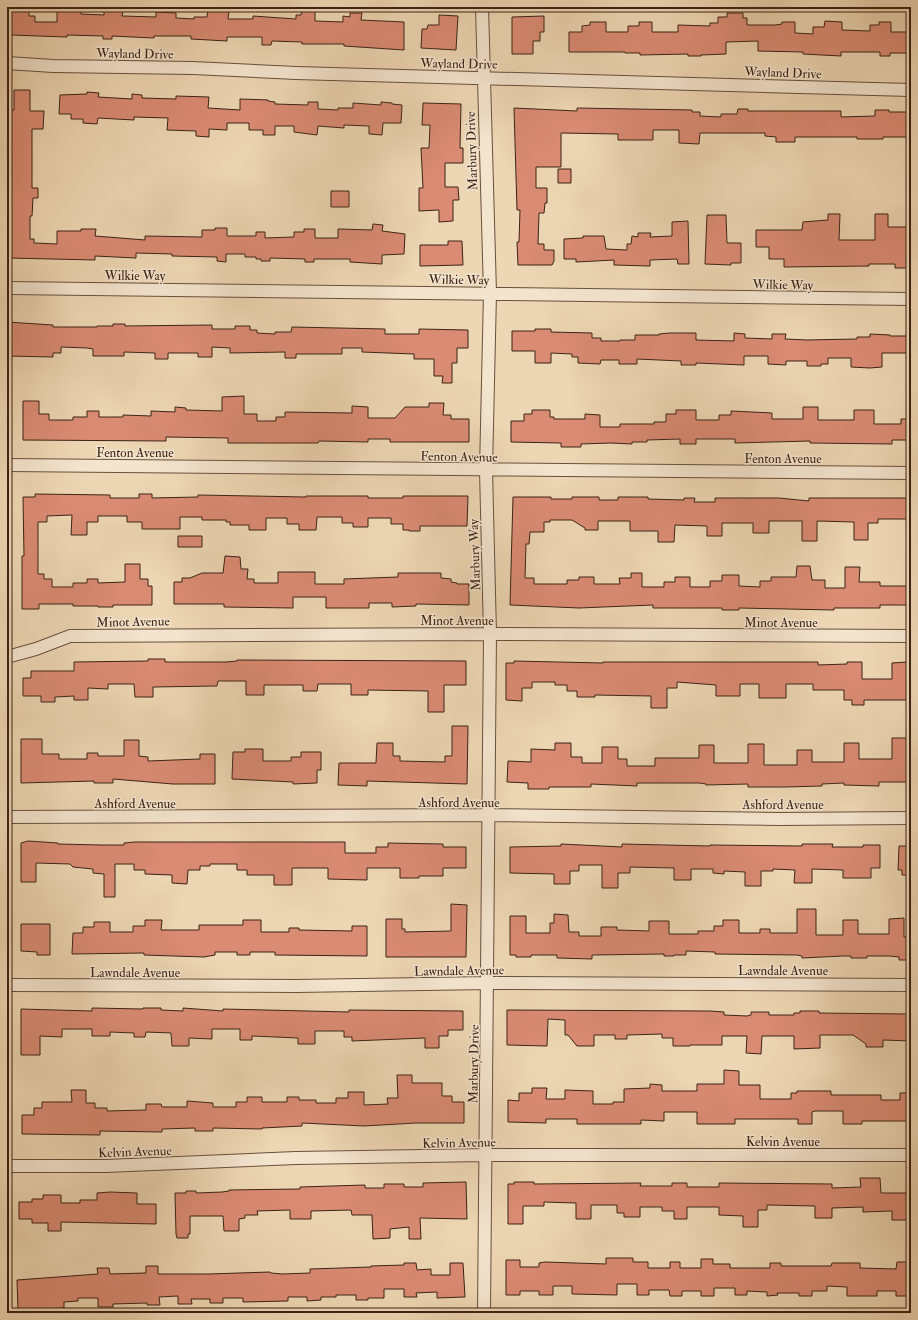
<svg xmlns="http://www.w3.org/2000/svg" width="918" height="1320" viewBox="0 0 918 1320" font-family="'IM FELL Double Pica',serif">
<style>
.building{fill:#da8b74;stroke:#3c2315}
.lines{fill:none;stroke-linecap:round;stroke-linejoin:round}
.street-casing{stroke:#68503c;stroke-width:14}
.street{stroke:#f3e4ce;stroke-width:12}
.labels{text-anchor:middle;stroke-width:3;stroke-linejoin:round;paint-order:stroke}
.street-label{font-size:13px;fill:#3c2315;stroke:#f3e4ce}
</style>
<rect width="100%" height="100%" fill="#edd6b3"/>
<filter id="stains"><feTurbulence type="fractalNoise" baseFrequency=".005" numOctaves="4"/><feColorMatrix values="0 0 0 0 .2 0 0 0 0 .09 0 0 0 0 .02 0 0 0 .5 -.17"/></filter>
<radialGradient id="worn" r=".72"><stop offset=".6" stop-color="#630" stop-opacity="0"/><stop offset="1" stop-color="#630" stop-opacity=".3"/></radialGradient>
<path class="building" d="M13,7h16v9h6v6h22v-15h24v7l23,1v-8h11v3l8,1 -1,5 34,1v-5l20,1v5l18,1v-2h13l1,-10h10v3l11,1 -1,8h25v-3l43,3v-4h5l1,-8 13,1v13l28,1v-6l7,1v-4h12l-1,7 43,2v28l-60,-4v-2h-42v-2l-30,-1 -1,4h-9v-8h-35v4l-36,-2v-3h-37v2l-42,-2v3h-9v-3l-36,-1v2l-56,-2v-6h-2v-19h4z
M727,13h16v5h4v7h28l7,-1v-2h13v11l18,1v-7h11l1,-6 17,1v8l28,1v-6h9v-3h12v10h20v21h-21v3h-10v-4h-39v4l-38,-2v-2l-45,-1v-10l-32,1v12l-25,1v1h-13v-2l-48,1v-2h-15v-1h-56v-20h13v-6l8,-1v-3h16v10h22v-6h11v-4h13v10h26v-7l32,1v-3h8v-6h9z
M439,15l19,1 -2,34 -35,-2 1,-19h5l1,-4h11z
M544,16v16h-4v9h-7v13h-21v-37z
M14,90h16v21h14l-1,18h-11v59h6v10h-5l-1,18h-2v23h4v4l23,1v-13h24v-2h15l-1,7 50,4v-4l57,1v-7h13v-2h12v8h29v-4h9v6l29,-1v-5h10v-3h11v9h23v-9l34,1 1,-6 10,1 -1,6 23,3 -1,20 -22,1v9l-32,-2v-3h-36v3h-9v-3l-35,-1v3h-9v-2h-5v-2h-11v-3h-19v8l-9,-1v-4l-45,-1v-2l-36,-1v5l-41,-2v4l-87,-2 2,-55h-3v-14h2v-25h-2l1,-54h6z
M87,92l12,1 -1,4 34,2v-5l10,1v3l34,1v-3l33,1 -1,11 32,2v-11l28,1v1l7,1v2l33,1v-3h10v7l20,1v-2h15v-5l28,2v-3l11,1v1l10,1 -1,18h-18l-1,12 -13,-1v-8l-25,-1v3l-26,-2 -1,9 -23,-3v-6h-19v9h-12v-5h-14v-7h-22v7l-18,-1v8l-13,-1v-5l-29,-1 1,-12 -34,-1v3l-36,-2 -1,6 -14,-1v-4h-12v-5h-12l1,-19 27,-1z
M423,103l38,1 -1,44h3v15h-18v24h13l1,13h-6v21l-14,1v-12l-20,1v-23h4l-2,-40h8l1,-23h-8z
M514,108l63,3v-3l115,2v2h8v4l21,1v-3h16l1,-5h10v2h93v6l34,-1v-6h14v2h22v25h-28v2h-26v-2h-62v5h-19v-5l-11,-1v-3h-65l-1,11 -20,-1v-13h-26v10h-35v-6l-57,-1v34h-25v21h11v15h-2l-1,10h-5l-1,31h6v6h10v11l-2,4h-34l-1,-23h2l1,-32h-3z
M558,169h13v14h-13z
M331,191h18v16h-18z
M828,214h12l-1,26h36v-26h13v13h23v41h-16v-4h-26v2l-85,1v-8h-15v-12h-13v-17h46l1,-8 25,-2z
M707,215h19l1,28h14v20h-10v2l-26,-1z
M688,221l1,43h-11l-1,-5 -27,1v6l-36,-1v-5l-38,2v-3h-12v-20l19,-1v-2h21l2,13 21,1v-6h4l1,-8 6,1v-4h13l-1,4 22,-1v-14z
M448,241h14l1,24 -43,1v-21h28z
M7,322l46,3v2h44v-1h16v-2h12v2l87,-1v4h23v-3h15v4h7v3l18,1v-2h16l1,-5 93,2v5h34v-5l49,1v18h-11v15h-5v20h-10l1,-7h-9v-17h-20v-5l-52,-2v-4h-20v6h-46v4h-11v-6l-55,1v-5l-18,-1v10h-14v-4h-30v6h-13v-6l-31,-1v4h-31v-7l-6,-1 -26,-1v6h-8v4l-46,-1z
M535,329h16v3l41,1v5h9v3h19v-1h15v-5h24v-1l10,-1h27v7l38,1v-8l11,1v4l27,1v-5h14l-1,5 22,1 50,-1v-2h13v-3l20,1v1h21v17h-29v14l-12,1 -19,-1v-9h-23v6h-7v2h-14v-5h-21v4l-18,-1v-8h-24v9l-48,-2v2h-15v-4l-44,-2v5h-18v-4h-18l-1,4 -22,-1v-6h-6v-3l-21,-1v10h-16v-12h-23v-20h23z
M244,396v18h13v7h19v-4h9v-5l67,1v-7l16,1v11h27l10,-11h24v-4h15l-1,12h8v4h18v23h-79v-3h-22v3l-49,-1 -1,2h-90v-5l-62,-1v4l-143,-1v-39h16v13h10v6h24v-3h14v-6h12v6h24v-2l28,1v-5l24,1v-5l11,1v2l36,1v-14z
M803,407h15v13h36v-10h20v14h27v-5h10v21h-19v4l-82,-1v-2l-75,2v-4h-39v5h-16v-5l-33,1v2h-15v2l-21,-1 -30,1v3h-20v-4l-50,-1v-21h13v-7h8v-4h18v7h4v2h31v-5l15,1v12h20v-3h34v-2h12v-8h10v-4h20v10h23v-5h12v-4l41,2v6h31z
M35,494l75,1v3h29v-4h13v4l46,-1v-2l108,2v-1h62v2h35v-2h65l-1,30h-47v5h-11v-1h-6v-6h-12v-6h-23v9h-15v-4h-11v-6h-25l-1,13h-17v-6h-12v-6h-21v12h-17v-5h-19v-3h-4v-2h-24v-3h-22v12h-38v-7h-15v-6h-29v6h-11v13h-16l1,-20 -25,1v6h-9v52h6v5h8v8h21v-4h14v-4h11v4l27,-1v-18h15v15h8v7h4v19h-39v2h-15v-1h-25v-2h-34v5h-17v-53h2l-1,-59h12z
M513,497h38v2h21v-2h27v3h19v-3h30v2l36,1v-2h11l-1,4h21v-4h64l30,3v-3h102v21h-33v4h-10v17h-14v-18l-37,-1v20h-15v-20h-33v12h-16v-10h-31v13h-15v-10l-32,-1 -1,17h-16v-11h-28v-10h-32v9h-13v-2l-13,-8h-22v2h-6v10h-14l-1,12h-3l-1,34h9v6h33v-4h12v-3h15v7h26l-1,-6h12v-5h11v14h22v-5h11v-5h15v10h20v-6h12v-6h17v11l21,1v-6h11v-4h25l1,-11h13l2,14h13v8h20v-21h15l-1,15h21v4h31v19h-31v3h-46v2l-95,-2v2h-17v-2h-69v-3l-74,3 -69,-3z
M178,536h24v11h-24z
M225,556l15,1 1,12h7l-1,10h7v4h24v-11h37v12h29v-5l54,-2v-4h43v5l10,1v3l6,1v1h12v21l-53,-1v2l-24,1v-4h-23v5h-43v-11h-33v11l-69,-1v-3h-50v-22h8v-4h8l12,-5h21z
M148,659h17v3h61l11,-1v-1l229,1v24h-22v27h-16v-21l-60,-1v5h-17v-11h-33l-1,7h-14v-6h-39v10h-18v-14h-28l-1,5 -64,1v10h-18l-1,-13h-26v5l-20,-1v12h-14v-4l-19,1v5h-14v-6h-18v-18h8v-7h43v-9l74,-1z
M514,661l89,2v-1h215v3l29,-1v-2h15v17h30v-16l15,-1v13h4v25h-47v5h-12v-5h-8v-10h-31v-6h-27v14h-27v-14h-19v12h-24v-11l-39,-3v6h-10v20h-16v-12l-56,-1v2h-18v-6h-10v-6h-12v-3h-23v6h-10v13l-16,-1v-37h8z
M452,726h16l-1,58 -100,-3v5l-29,-1 1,-22h37l1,-20h16v13h7v5l45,1v-6h7z
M892,738h16v22h3v22h-32v4l-35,-1v-2l-22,1v2l-37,1h-37v-3l-42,1v-1l-7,-1h-62v3l-46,-2v3h-42v2h-21v-6l-21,-1 1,-21 23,1v-13l24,1v-7h16v14h11v6h20v-16h16v12h9v7h28v-8h44v-13h15v18h34v-19h16v21h33v-15h15v12h32v-19h15v16h33z
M21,739h21v15h17v5h28v-6h11v3h26v-16h15v16l9,1v4l52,-2v-5h15v30h-42l-60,-5v4h-19v-2l-73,2z
M245,749h18v12h28v-4h10v-5h20v18h-4v13l-24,1v-2l-61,-3 1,-27h12z
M28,841l30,2v1l44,1h22v-2l10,-1h211v11h31v-6h12v-4l55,1v3h23v21h-23v8h-24v2h-19v-10h-33v12l-39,-1v-11h-36v17h-18v-10h-27v-5h-10v-6h-27v2h-10v4h-12l-1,14 -15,-1v-8l-27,-1v-4h-11v-6h-19v33h-11v-23l-11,-1v-4l-20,-2 -3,-3 -34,-1v19h-15v-39z
M561,844l61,3v-3l88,2v-1l92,1v-2h31l-1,3h31v-2h17v23h-9v10h-28v-8l-31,-1v14h-18l1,-13 -22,-1v2h-12v15h-16v-14l-21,-1v3l-11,-1v-4h-22v11h-17v-12l-44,-1v6h-12v15h-16v-23h-23v6h-9v13h-16v-10l-44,-1v-26l51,-1z
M899,846h12v29h-9v-5h-4z
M451,904l16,1 -1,52h-80v-38h16v10h3v3l46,-1z
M797,909h19v26h27v-15h15v14h31v-15l15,-1v19h7v23h-12v-3l-9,-1h-23v2h-16v-2h-8l-41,2v-2l-5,-1 -82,-1v-2l-29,-1v4h-12v1h-10v-2l-72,1v4l-35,-1v-3h-26v2h-15v-2h-6v-39h16v17h24v-10h4v-9l14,1 1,17h10v4h22v-9h16v3l32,1v-10h20v13h29v-3h16v-5h9v-6h16v13h21v-4h10v4h27z
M145,920h17l-1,10h38v-5h44v-5h18v12h28v-4h10v2l53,1v-5h15v30l-92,-1v-3h-25v3h-13v-3h-22v3l-11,2 -60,-2v-2l-72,1 1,-21h10v-6h11v-5h16v10h23v-6h12z
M21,924h29v31h-13v-3l-16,-1z
M92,1008l51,1v-1h18v2l22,1v-3l40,3v-2l126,3v-2l114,1v19h-15v6h-9v12h-14v-10l-73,3v-4h-8v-6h-29v13h-17v-6l-46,-2v4h-12v-11h-28v10l-23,-1v8h-17l-1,-13 -25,-1 -1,5h-11v-4l-24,-1v4h-18v-7h-30v8l-22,-1v19h-19v-46l71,2z
M507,1010l203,1 14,1v3l23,1 4,-1v-3h18v3h25v-2h6v-2h19v2l88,1h4v27l-28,-1v7h-17v-3l-13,-9h-33v13l-26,1v-13h-32l-1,18 -15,-1 1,-17h-25v9h-32v1h-17v-8h-11v-4l-35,1v4h-12v-4h-21v11h-17l-9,-11h-3v-15l-17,-1 -1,27 -40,-1z
M724,1070l15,1v14h21v14h31v-6h6v-2h34v4h50v5h19v-7h11v28h-49v3h-19v-13h-28l-3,1v12h-14v-5h-63v5h-38v-12h-33v9l-23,-1v4h-64v-5h-31v4l-38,-1v-22l11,1v-8h13v-5h15l-1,11h19v-9l28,1v13h20v-2h11v-13l26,-1v-4l12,1v6h35v-7h27z
M397,1075h15v8h30v13h10v6h12v21h-48l-52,3 -62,-3v3l-40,2v1l-49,-1v3h-18v-3l-33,1v3l-62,-1v4l-78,-1v-19h12v-7h8v-6h30l-1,-12h15v13h9v5h12v3l39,-1v-6h15l1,3h25v-6l26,2v4h23v-5h11v-5h15v5h25v-5h12v3h17v3h20v-5h12v-6h16v13l24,-1 -1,-6h11z
M860,1178h20l1,15h25v2h5v25h-19v-9l-29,1v-5l-31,1v10h-17v-12l-48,-1v5h-9v17h-15v-11l-24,-1v-8h-32v12h-13v-8h-12v-4h-22v10h-16v-4h-7v-8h-26v14h-15v-16l-32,-1v4h-21v18h-15v-40h6v-2h20v2l107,-1 -1,3h32v-3h15v4h32v-4l113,1v4l29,-1z
M466,1182l1,37 -47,-1 1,21h-12v-12l-19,2v9l-17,1 -1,-24h-20l-1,-5 -40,1v8h-21v-9l-33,1 1,4h-13v3l-6,1v12h-15l-1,-15h-33v18h-2v4h-11l-1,-4 -1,-41h11v-2h10v2l26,-1 7,-1v-1l71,-1v-2l65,-2v3h19v-4h20v3h19v-4z
M110,1192l27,1v11h19v20l-95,-2v9h-13v-8h-16v-4h-13v-17h13v-3h11v-4h18v8h19v-3h17v-7z
M606,1258h27v4h15v6h22v-6h10v6h21v-9h12v5h17v4h40v-5h11v3h50l1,-3h28v5l36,1 1,-7h10v6h4v23h-2v5h-13v-5h-19v5h-30v-9l-20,-1v5h-15v5h-13v-3h-22l1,2 -11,1v-4l-20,-1v4h-12v-7h-21v8h-13v-5h-19v5h-12l-1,-6h-20v5h-12v-11h-20v11l-45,-1v-8h-19v9h-14v-4h-19v4h-14v-35h14v7h19v-4l6,-1 61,2z
M404,1263h12l1,7 14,-1v6h19v-12h13l2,34 -28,1v-6l-21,1 1,4h-13v-8h-20v9h-16v2h-12v-5h-20v2h-15v3l-14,1v-4h-19v4l-45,1v-4h-20v5h-13v-4h-19l1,5h-14v-8l-19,1 1,8h-13v-2l-34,1v3h-15v-9h-20v3l-14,1v6l-46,2 -1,-30 81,-6 -1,-6h12l1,6 36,-1v-7h12v8h51l61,-2 1,1 11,1 28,-1v-4l61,-2v-1l33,-1z"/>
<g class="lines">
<defs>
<path id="street" d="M482,7l8,286 -4,177 4,164 -6,679
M7,63l46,3 140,2 103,5 615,17
M7,288l904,11
M7,465l904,8
M7,657l29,-8 34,-13 420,-2 421,2
M7,817l483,-2 289,4 132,-1
M7,985l289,1 192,-3 423,2
M7,1166h99l190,-8 190,-3h425"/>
</defs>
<use href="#street" class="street-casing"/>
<use href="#street" class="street"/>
</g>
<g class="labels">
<g class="street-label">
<text transform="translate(135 53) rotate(1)" y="5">Wayland Drive</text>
<text transform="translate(459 63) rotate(1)" y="5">Wayland Drive</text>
<text transform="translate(783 72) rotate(2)" y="5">Wayland Drive</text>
<text transform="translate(471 151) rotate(-92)" y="5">Marbury Drive</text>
<text x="135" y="280">Wilkie Way</text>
<text transform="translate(459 279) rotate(1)" y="5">Wilkie Way</text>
<text transform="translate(783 284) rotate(1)" y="5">Wilkie Way</text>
<text x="135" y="457">Fenton Avenue</text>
<text transform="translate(459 456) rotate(1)" y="5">Fenton Avenue</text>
<text x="783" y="463">Fenton Avenue</text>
<text transform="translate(474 555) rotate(-92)" y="5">Marbury Way</text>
<text x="457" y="625">Minot Avenue</text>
<text transform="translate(133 621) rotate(-1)" y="5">Minot Avenue</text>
<text x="781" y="627">Minot Avenue</text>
<text x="459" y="807">Ashford Avenue</text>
<text x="135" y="808">Ashford Avenue</text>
<text x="783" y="809">Ashford Avenue</text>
<text transform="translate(459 970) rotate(-1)" y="5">Lawndale Avenue</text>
<text x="783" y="975">Lawndale Avenue</text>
<text x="135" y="977">Lawndale Avenue</text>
<text transform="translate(473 1064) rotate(-89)" y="5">Marbury Drive</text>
<text x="783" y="1146">Kelvin Avenue</text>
<text transform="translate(459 1142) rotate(-1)" y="5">Kelvin Avenue</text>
<text transform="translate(135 1151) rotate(-2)" y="5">Kelvin Avenue</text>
</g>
</g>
<rect width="918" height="1320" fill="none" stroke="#edd6b3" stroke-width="24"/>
<rect x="8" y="8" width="902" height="1304" fill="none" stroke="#3c2315" stroke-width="2"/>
<rect x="12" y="12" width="894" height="1296" fill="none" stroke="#3c2315"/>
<rect width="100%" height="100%" filter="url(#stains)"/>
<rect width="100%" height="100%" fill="url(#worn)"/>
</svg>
